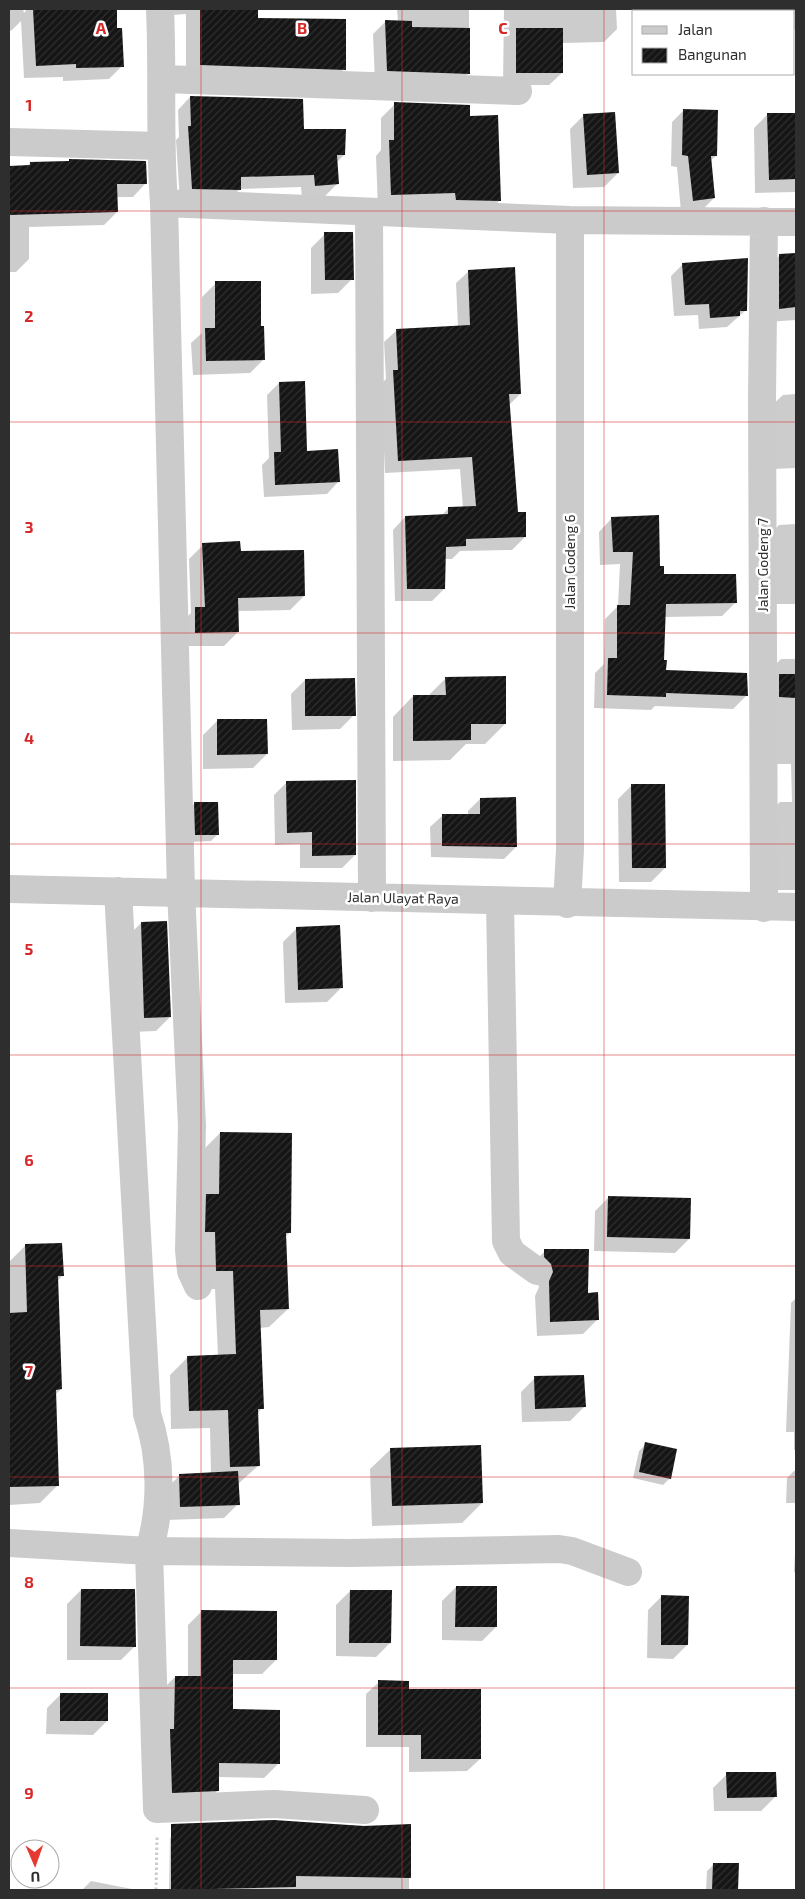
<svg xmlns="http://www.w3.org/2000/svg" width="805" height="1899" viewBox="0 0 805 1899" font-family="'Exo 2',sans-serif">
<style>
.shadow{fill:#0003}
.building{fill:url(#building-hatch)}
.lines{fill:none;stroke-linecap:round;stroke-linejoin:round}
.path{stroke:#cbcbcb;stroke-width:3;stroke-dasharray:2.5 2.5;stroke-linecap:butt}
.minor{stroke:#cbcbcb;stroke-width:28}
.grid{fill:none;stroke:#d62828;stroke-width:1;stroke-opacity:0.55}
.labels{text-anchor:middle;stroke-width:5;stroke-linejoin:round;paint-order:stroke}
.street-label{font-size:14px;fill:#2e2e2e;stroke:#fff}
.grid-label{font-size:16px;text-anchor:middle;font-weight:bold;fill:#d62828;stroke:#fff;stroke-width:5;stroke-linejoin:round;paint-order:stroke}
</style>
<defs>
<pattern id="building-hatch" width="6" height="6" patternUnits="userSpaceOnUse" patternTransform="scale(1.25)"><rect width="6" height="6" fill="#151515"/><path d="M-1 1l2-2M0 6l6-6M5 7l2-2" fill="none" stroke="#2f2f2f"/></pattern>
</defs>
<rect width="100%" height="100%" fill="#fff"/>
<path class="shadow" d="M9,9h14l1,4 3,-4h88l1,20 6,37 -13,13 -46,2v-4l-39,1 -3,-57 -9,9 -3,1z
M152,9h104v10l88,50 -14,14 -144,-5v-64l-26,2z
M397,9h72v64l-13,13 -81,-3 -2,-49 13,-13 12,1z
M504,9h112l1,20 -13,13 -42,1v30l-13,12h-46z
M723,9h73v19l-2,2v-19h-71z
M190,97l154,58 -7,7 1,21 -13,13 -23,2 -1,-11 -61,2 -13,13 -47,-1 -4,-61 3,-3 -1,-27z
M395,104l74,13 30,84 -14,14 -107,-6 -2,-53 5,-6v-32z
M684,110l32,46 -6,5 4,37 -12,12 -21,2 -4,-45 -6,-1 1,-44z
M768,114h28v78l-41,1 -1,-65z
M584,115l34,58 -14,14 -31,1 -3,-59z
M30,163l116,20 -13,14h-17l1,15 -13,13 -75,2v32l-13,13h-7v-105l18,-1z
M325,234l27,45 -14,14 -27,1v-46z
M796,254v66l-30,2v-53l14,-14z
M683,264l63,46 -19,17 -28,2 -1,-14 -24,1 -3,-40z
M469,271l51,123 -11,11 8,109 8,23 -13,13 -52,1 -8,8h-7l-1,30 -12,12h-37l-2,-71 12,-13 36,-1 8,-8h14l-3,-39 -75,4 -4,-89 5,-5 -2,-37 13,-12 61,-3 -2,-44z
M216,283l43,45 5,31 -14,14 -57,2 -2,-32 11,-10v-36z
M279,383l27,69 33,29 -12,13 -63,3 -2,-32 7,-7 -2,-63z
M796,394v74l-24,1 -3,-61 14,-13z
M612,518l47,49 3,8 73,28 -13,13 -58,1 -2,44 3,10 81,25 -13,13 -78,-3 -4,4 -57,-2 1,-35 9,-9 1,-45 13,-13 2,-42 -20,1 -1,-33z
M796,524v80h-31v-65l14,-14z
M203,545l37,7 64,44 -14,14 -53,1 1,21 -14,14h-42v-24l9,-9 -2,-54z
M781,659h15v242l-1,-11h-32v-71l17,-17h12l-1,-38h-24l-3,-88z
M446,678l59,46 -20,20h-19l-16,16 -57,1v-44l20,-21h15z
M305,680l49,35 -14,14 -48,1 -1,-36z
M217,721l50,33 -14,14 -50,1v-34z
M287,782l68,73 -13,13h-42v-24l-25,1 -1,-50z
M632,785l33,83 -14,14h-32l-1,-83z
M480,799l36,48 -12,12 -73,-2 -1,-30 12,-11 26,-1v-4z
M195,803l23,31 -7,7 -22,1 -1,-32z
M141,923l29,94 -14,14 -25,1 -4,-95z
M297,928l44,60 -14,14 -42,1 -2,-61z
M220,1133l70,99 -5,5 3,72 -19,18 -9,1 2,80 -5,6 1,52 -20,18v20l-14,14 -57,2 -1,-31 14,-14 31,-1 -1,-46 -39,1 -1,-54 18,-18 30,-1 -3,-67h-17l4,-138z
M609,1197l80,42 -14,14 -81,-2 1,-40z
M26,1245l36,31 -5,5 4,108 -6,6 3,90 -18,18 -31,2v-243z
M545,1251l42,43 10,26 -14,14 -46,2 -2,-40 4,-9 -8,-22z
M796,1298v152h-2v-18h-8l5,-129z
M535,1378l49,29 -14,14 -48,1 -1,-30z
M646,1444l24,34 -7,7 -30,-7 6,-27z
M391,1449l91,54 -20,20 -90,3 -2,-57z
M794,1471h2v32h-10l1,-25z
M796,1535v38l-2,-1z
M456,1587l40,40 -14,14 -40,-1v-39z
M81,1590l54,56 -14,14h-54v-56z
M350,1591l40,52 -14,14 -40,-1v-51z
M662,1596l25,49 -14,14 -26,-1 1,-48z
M202,1611l74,49 -14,14h-30v36l46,54 -14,14 -46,-1v13l-14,14 -34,2 -9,-115 14,-14 13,1v-53z
M379,1682l28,8 73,69 -13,12 -58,1v-25h-43v-53z
M61,1694l46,27 -14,14 -47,-1 1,-26z
M727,1774l48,23 -14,14h-47l-1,-23z
M183,1825l226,1v64h-240l1,-52z
M714,1864l23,1 -1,25h-30l1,-19z
M91,1881l46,9h-55z"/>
<path class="building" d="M33,9h84v19h5l2,39 -48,1v-4l-40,2z
M200,9h58v9l88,1v51l-146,-5z
M385,20l27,1v6l58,1v46l-83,-3z
M516,28h47v45h-47z
M190,96l113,3 1,30h42l-1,26h-8l2,29 -24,2 -1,-11 -73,2v13l-49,-1 -4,-63h3z
M394,102l76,3v11l28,-1 3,86 -45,-1 -1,-7 -64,2 -2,-55h5z
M683,109l35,1 -1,46h-6l4,42 -22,3 -5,-45 -6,-1z
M615,112l4,61 -32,2 -4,-61z
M767,113h29v66l-27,1z
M69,159l77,2 1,23h-30l1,28 -109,3v-49l21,-1v-3l39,-1z
M324,232h29l1,48h-29z
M796,253v54l-17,2v-55z
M748,258l-1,53h-7v5l-30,2 -1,-14 -24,1 -3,-42z
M515,267l6,127h-12l9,118h8v25l-60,2v7l-20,1 -1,42h-38l-2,-73 43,-2v-7l28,-1 -4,-49 -74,4 -5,-91h5l-2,-41 74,-4 -2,-55z
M215,281h46v45h3l1,34 -59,1 -1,-33h10z
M305,381l2,70 31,-2 2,33 -65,3 -1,-33h7l-2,-70z
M659,515l1,51h4v8h72l1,29 -71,1 -2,56h3l-1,10 81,3 1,23 -82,-3v4l-59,-2 1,-37h9v-53h13l3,-53h-20l-2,-35z
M240,541l1,10 63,-1 1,46 -67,2 1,34 -44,1v-26h10l-3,-64z
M779,674h17v24l-17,-1z
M506,676v48h-35v16l-58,1v-46h33l-1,-18z
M355,678l1,38h-51v-37z
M217,719h50l1,35 -51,1z
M356,780v75l-44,1v-24l-25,1 -1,-52z
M631,784h34l1,84h-34z
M516,797l1,50 -75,-1v-32h38v-16z
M194,802h24l1,33h-24z
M167,921l4,96 -27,1 -3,-96z
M340,925l3,63 -45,2 -2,-63z
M220,1132l72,1 -1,100h-5l3,76 -29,1 4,99h-6l2,57 -30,1 -2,-57 -39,1 -2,-55 49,-2 -3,-83h-17l-1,-39h-10l1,-38h13z
M608,1196l83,2 -1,41 -83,-2z
M62,1243l2,33h-6l4,113 -6,1 3,96 -50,1v-174l18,-1 -2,-68z
M544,1249h45l-1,44 10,-1 1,28 -49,2 -1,-41 4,-9 -2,-8 -7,-7z
M584,1375l2,32 -51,2 -1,-33z
M645,1442l32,7 -6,30 -32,-7z
M481,1445l2,58 -91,3 -2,-58z
M238,1471l2,34 -60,2 -1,-33z
M456,1586h41v41h-42z
M81,1589h54l1,58 -56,-1z
M350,1590h42l-1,53h-42z
M661,1595l28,1 -1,49h-27z
M201,1610l76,1v49h-44v49l47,1v54l-61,-1v28l-47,2 -2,-64h4l1,-53h26z
M378,1680l31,1v8h72v70h-60v-24h-43z
M60,1693h48v28h-48z
M726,1772h50l1,25 -50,1z
M274,1820l90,6 47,-2v54l-115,-2v11l-125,3v-66z
M713,1863h26l-1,27h-26z"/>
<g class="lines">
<path class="path" d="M156,1890l1,-53"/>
<path class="minor" d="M160,9c3,65 -1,129 4,194l17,688 11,235 -3,124 2,21 7,15
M163,79l355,12
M9,142l151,4
M164,203l406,17 226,2
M369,212l3,686
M764,221l-2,177 2,510
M9,889l787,18
M118,891l29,523c15,44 15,93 2,137l201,2 209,-4 13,2 56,21
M500,901l6,340 6,12 25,18
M567,904l3,-54v-630
M9,1543l140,8 8,258 117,-5 91,6"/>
</g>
<path class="grid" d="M201,9v1881M402,9v1881M604,9v1881M9,211h787M9,422h787M9,633h787M9,844h787M9,1055h787M9,1266h787M9,1477h787M9,1688h787"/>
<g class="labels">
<g class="street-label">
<text transform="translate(570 562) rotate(-90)" y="5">Jalan Godeng 6</text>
<text transform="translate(763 565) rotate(-90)" y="5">Jalan Godeng 7</text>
<text transform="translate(403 898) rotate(1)" y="5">Jalan Ulayat Raya</text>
</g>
</g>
<g class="grid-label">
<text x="101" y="34">A</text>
<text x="302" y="34">B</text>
<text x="503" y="34">C</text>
<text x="29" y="111">1</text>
<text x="29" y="322">2</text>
<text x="29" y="533">3</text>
<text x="29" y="744">4</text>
<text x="29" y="955">5</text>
<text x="29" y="1166">6</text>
<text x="29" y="1377">7</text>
<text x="29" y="1588">8</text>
<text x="29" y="1799">9</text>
</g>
<rect width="805" height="1899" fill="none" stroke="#2e2e2e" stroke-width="20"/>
<rect x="632" y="10" width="162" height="65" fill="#ffffff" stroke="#ababab"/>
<rect x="642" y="26" width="25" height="8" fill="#cbcbcb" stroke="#ababab"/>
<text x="678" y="35" font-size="15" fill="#2e2e2e">Jalan</text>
<rect x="642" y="48" width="25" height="15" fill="url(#building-hatch)" stroke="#ababab"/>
<text x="678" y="60" font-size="15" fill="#2e2e2e">Bangunan</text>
<g transform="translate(35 1864) rotate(178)"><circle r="24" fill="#ffffff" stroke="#ababab"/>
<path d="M0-4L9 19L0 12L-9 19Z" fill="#e53a31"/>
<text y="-8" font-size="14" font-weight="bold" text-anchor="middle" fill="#2e2e2e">U</text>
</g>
</svg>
